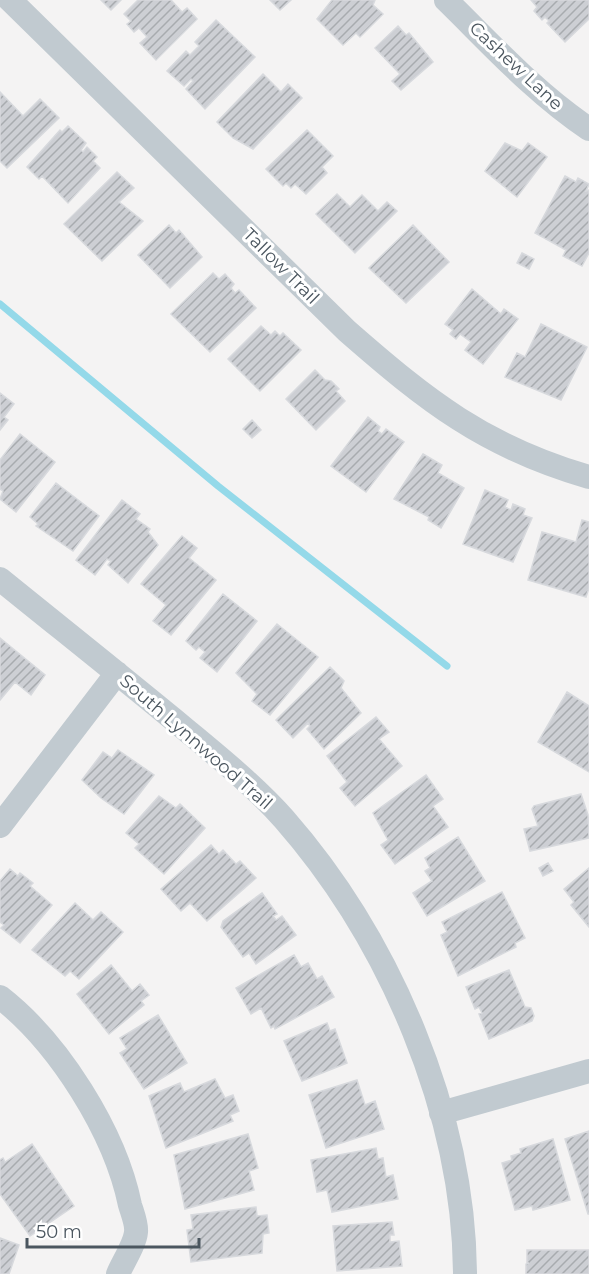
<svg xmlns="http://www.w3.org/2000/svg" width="589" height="1274" viewBox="0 0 589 1274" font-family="Montserrat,sans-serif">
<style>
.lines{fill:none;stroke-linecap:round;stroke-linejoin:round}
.stream{stroke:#94d9e9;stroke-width:7}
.building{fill:url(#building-hatch);stroke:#d7d9dd;stroke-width:1.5}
.minor{stroke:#c1cad0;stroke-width:24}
.labels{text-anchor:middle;stroke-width:6;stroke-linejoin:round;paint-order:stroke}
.street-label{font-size:18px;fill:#4b565f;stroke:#fff}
</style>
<defs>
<pattern id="building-hatch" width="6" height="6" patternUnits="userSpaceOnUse" patternTransform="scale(1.5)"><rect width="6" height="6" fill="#cdcfd4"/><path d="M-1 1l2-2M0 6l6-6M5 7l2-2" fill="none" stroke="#a8abaf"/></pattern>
</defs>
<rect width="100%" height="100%" fill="#f4f3f3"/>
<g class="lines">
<path class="stream" d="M0,304l218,182 229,180"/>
</g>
<path class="building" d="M101,0h20l-10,10z
M138,0h33l11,12 5,-4 10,11 -41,41 -16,-17 7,-6 -8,-9 -5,4 -7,-8 4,-3 -7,-7z
M270,0h21l-11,10z
M332,0h43l-2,5 10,9 -23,23 -4,-4 -13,12 -26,-26z
M531,0h58v19l-24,23 -18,-19 2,-2 -4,-4 -3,3 -8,-9 3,-4z
M216,20l39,37 -50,52 -19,-20 7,-8 -2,-2 -7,7 -17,-15 19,-20 4,4 9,-9 -4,-4z
M398,26l8,9 3,-2 24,29 -32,28 -9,-9 8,-7 -25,-26z
M263,74l18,18 7,-8 14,14 -49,51 -20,-11 -16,-16z
M0,92l23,24 17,-17 19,19 -52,50 -7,-7z
M68,126l18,17 -5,7 2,2 4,-5 10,10 -4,4 7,7 -32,35 -26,-27 -3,3 -12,-12 33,-37 2,2z
M307,130l26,26 -11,11 5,6 -21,21 -11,-10 -4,4 -5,-5 -3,3 -17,-17z
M505,143l17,8 6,-8 19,14 -30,40 -32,-26z
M117,172l17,16 -15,14 24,19 -41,40 -38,-37z
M565,176l11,6 2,-4 11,6 -3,7 3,-1v63l-7,13 -19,-10 3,-6 -31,-17z
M337,194l13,13 12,-12 16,16 9,-9 10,9 -42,42 -39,-39z
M169,225l7,8 3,-3 23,27 -32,31 -32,-33z
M413,225l36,37 -43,41 -37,-35z
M522,253l12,6 -5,10 -12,-6z
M213,273l6,6 6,-5 9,10 -3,4 4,5 4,-3 17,18 -46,44 -39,-38z
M472,289l29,25 3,-5 14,10 -35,45 -18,-14 6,-8 -11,-8 -4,5 -6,-5 3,-4 -8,-6z
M541,324l46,23 -26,53 -56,-23 12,-24 8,4z
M261,326l10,9 4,-4 5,5 3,-3 18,17 -41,41 -32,-32z
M315,370l10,10 6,1 8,8 -3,2 9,10 -29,29 -30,-31z
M0,393l14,11 -10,13 4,3 -8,10z
M368,417l12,10 -2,4 4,3 4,-5 18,13 -38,50 -35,-26z
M252,420l9,10 -9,8 -9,-9z
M20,434l35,28 -39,50 -16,-13 3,-8 -3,-2v-29z
M423,454l19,11 -4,8 26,15 -23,40 -13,-8 1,-3 -35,-18z
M56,483l43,33 -26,35 -37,-25 2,-2 -8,-7z
M485,490l23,10 -3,7 6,3 2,-6 12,5 -2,6 9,3 -19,44 -50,-18z
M122,500l18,14 -4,5 14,10 -2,3 10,13 -30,38 -20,-18 3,-4 -4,-2 -12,16 -19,-15z
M582,520l7,2v66l-3,9 -58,-17 14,-48 34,10z
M182,536l15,12 -8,10 27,22 -45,55 -18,-14 13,-16 -25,-21z
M223,594l34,27 -40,51 -17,-14 5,-6 -6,-5 -3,3 -10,-9z
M277,624l41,33 -48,58 -18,-14 5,-7 -21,-21z
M0,638l45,37 -14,20 -16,-13 -15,18z
M330,667l14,14 -3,7 20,25 -37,36 -17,-20 3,-3 -2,-3 -15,15 -17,-18z
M567,692l22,14v66l-51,-30z
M376,717l13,15 -10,7 23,27 -47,40 -15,-18 7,-6 -20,-26z
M118,750l36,25 -30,39 -23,-16 -19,-18 21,-28 9,6z
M426,775l17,24 -10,7 15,21 -53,37 -14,-19 7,-5 -15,-27z
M581,794l7,21 1,23 -59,13 -6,-22 14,-3 -6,-17 2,-3z
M159,796l17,12 4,-4 25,24 -41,46 -29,-26 4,-4 -13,-11z
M458,837l27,44 -58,35 -14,-23 19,-12 -7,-10 5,-3 -5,-10z
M211,845l8,9 4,-4 13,14 4,-3 16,17 -49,43 -17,-18 -9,8 -20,-22z
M548,863l5,8 -10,5 -4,-8z
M589,868v59l-18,-22 3,-3 -10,-13z
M10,869l8,7 2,-3 13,10 -3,3 22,19 -32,38 -19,-15 3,-3 -4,-3v-41z
M502,892l23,46 -10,5 1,4 -58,29 -17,-41 6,-3 -5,-10z
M262,893l15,21 -4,2 3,4 6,-4 14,19 -40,29 -7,-11 -6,4 -22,-30 2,-6z
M75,903l18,17 8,-8 22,20 -44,47 -9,-8 -5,5 -33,-26z
M294,955l7,12 7,-4 9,16 5,-3 12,21 -59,32 -1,-3 -3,2 -10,-20 -10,6 -15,-26z
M111,965l21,26 8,-7 9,11 -8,6 3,4 -35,29 -32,-40z
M509,970l16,37 6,1 3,8 -2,5 -43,18 -10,-25 3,-1 -3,-6 -4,2 -9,-22z
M158,1015l29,48 -43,26 -24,-36 7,-4 -7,-11z
M327,1023l3,8 5,-2 12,34 -45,18 -18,-40z
M215,1079l10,19 8,-3 6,16 -9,4 3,6 -67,27 -17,-52 31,-13 4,9z
M357,1080l8,25 10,-4 9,28 -58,19 -17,-53z
M589,1131v83h-1l-23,-75z
M248,1134l10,34 -9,3 5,19 -69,19 -11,-54z
M553,1139l17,61 -37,10 -1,-4 -17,4 -13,-47 10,-3 -1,-4 10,-3 -1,-4z
M32,1144l42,62 -44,30 -30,-42v-34l3,-2 2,4z
M376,1148l2,11 5,-1 3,19 7,-2 5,24 -66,13 -5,-22 -10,2 -6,-32z
M256,1207l1,9 10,-1 2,18 -6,1 -1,19 -71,9 -4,-32 6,-1 -2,-14z
M392,1222l2,13h-4v7l9,-1 3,25 -65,5 -4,-45z
M0,1238l19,7 -10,29h-9z
M527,1250h62v24h-63v-10l3,-1h-2z"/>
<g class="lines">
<path class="minor" d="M10,0l337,331c80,70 138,116 242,146
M446,0c46,45 89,93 143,129
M0,579c58,47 116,93 173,140 38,32 78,63 111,100 106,121 180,294 181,455
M0,826l117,-153
M0,997c59,46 115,135 130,208 2,7 7,19 6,27 -1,12 -13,30 -18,42
M441,1113l148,-42"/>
</g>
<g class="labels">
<g class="street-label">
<text transform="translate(516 66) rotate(43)" y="6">Cashew Lane</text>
<text transform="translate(281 266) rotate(45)" y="6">Tallow Trail</text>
<text transform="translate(196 742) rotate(41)" y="6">South Lynnwood Trail</text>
</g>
</g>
<path d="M27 1238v9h172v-9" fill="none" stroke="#4b565f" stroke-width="3"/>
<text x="36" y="1238" font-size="18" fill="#4b565f" stroke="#ffffff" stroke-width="4.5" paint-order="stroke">50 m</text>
</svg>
